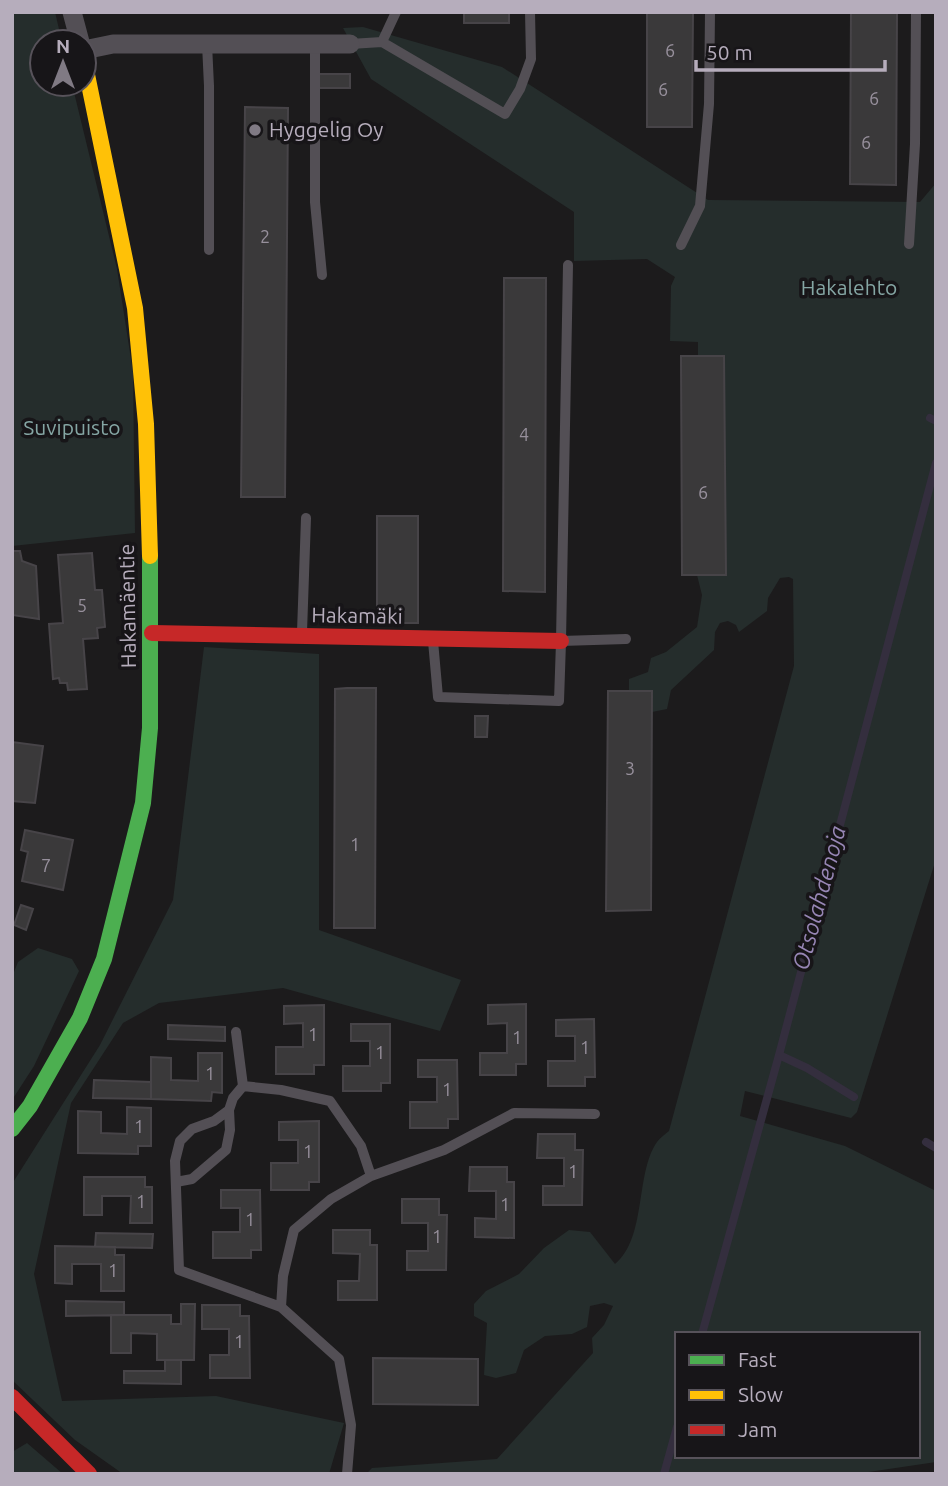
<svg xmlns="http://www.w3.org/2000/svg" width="948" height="1486" viewBox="0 0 948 1486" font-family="Ubuntu,sans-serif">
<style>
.green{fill:#252d2c;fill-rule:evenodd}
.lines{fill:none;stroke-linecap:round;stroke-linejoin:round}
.stream{stroke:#342e3e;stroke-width:8}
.building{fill:#3a393a;stroke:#474448;stroke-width:2}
.lane{stroke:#534f55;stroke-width:10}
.street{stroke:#534f55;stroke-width:19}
.fast{stroke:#4caf50;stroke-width:16}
.slow{stroke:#ffc107;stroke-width:16}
.jam{stroke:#c62828;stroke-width:16}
.poi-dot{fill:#807a84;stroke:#171518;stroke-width:2.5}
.labels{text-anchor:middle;stroke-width:7;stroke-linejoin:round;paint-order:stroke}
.number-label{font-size:18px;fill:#97909c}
.poi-label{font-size:21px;fill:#b6adbc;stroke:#171518;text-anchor:start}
.park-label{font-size:21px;fill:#85a6a4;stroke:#171518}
.street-label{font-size:21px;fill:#b6adbc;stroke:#171518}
.water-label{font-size:23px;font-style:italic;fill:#9786b5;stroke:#171518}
</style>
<rect width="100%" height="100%" fill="#1c1b1c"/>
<path class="green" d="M12,12h43l7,30h-20v42h30l45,185 16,103 2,161 -123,13z
M363,27l139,40 206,133 212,2 16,-19v676l-79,253 -6,6 -106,-27 -5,25 105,30 91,45v271l-81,12h-489l6,-6 125,-9 96,-106 -1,-15 12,-13 9,-19 -9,-3 -14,3 -3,21 -15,7 -27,2 -21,14 -8,23 -20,5 -12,-3 3,-52 -13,-7v-12l12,-13 33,-17 25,-26 25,-18 21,2 25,32c32,-26 20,-91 42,-122 3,-4 8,-8 12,-11l125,-465 -1,-87 -4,-2 -9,1 -12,20 -1,13 -28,21 -3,-7 -8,-4 -8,2 -5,9 -1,18 -43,40 -4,19 -15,3v-21h-23v-12l19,-7 3,-14 15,-6 31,-25 5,-32 -5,-20h29l-2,-219h-26v-14l-28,-1 1,-55 4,-9 -28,-18 -73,2v-49l-203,-133 -28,-51zM677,1334h241v122h-241z
M204,647l115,7v276l142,50 -21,51 -157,-43 -124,15 -36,20 -52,80 -37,171 28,127 154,-5 128,27 -15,51h-206l-48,-34 -63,-60v-196l88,-139 73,-145z
M38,948l34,11 7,12 -45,95 -22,34v-123l6,-15z
M27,1443l36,31h-51v-22z"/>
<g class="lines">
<path class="stream" d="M930,418l6,3
M779,1055l28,13 47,29
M926,1142l10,6
M702,1334l77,-279 157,-592
M664,1474l13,-47"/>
</g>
<path class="building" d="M464,12h45v11h-45z
M647,12h46l-1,115h-45z
M851,12h46l-1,173 -46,-1z
M317,74h33v14h-33z
M245,107l43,1 -3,389h-44z
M504,278h42l-1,314 -42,-1z
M681,356h43l2,219h-44z
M377,516h41v107h-41z
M12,551h8l2,10 14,5 3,53 -27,-4z
M92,553l3,37h7l3,37 -8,1 1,10 -15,1 4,50 -19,1 -1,-7h-7l-1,-5 -6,1 -4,-55 14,-1 -5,-68z
M347,688h29l-1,240h-41l1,-239z
M608,691h44l-1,219 -45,1z
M475,716h13l-1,21h-12z
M12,742l31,4 -8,57 -23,-2z
M25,830l48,10 -10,50 -41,-9 6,-29 -7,-2z
M21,905l12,4 -7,21 -12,-5z
M526,1004v60h-10v11h-36v-22h27v-30l-19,1v-19z
M324,1005v60h-10v9h-38v-27h27v-24l-19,1v-18z
M594,1019l1,58h-10v9h-37v-25h27v-25h-19v-16z
M351,1024h39v59h-9v8h-38v-25h27v-25h-19z
M168,1025l57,2v14l-57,-2z
M198,1053h24v40l-10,-1 -1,9 -60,-2v-42l20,1v22l27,1z
M418,1060h39l1,59h-10v9h-38v-26h27v-25h-19z
M94,1080l57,2v17l-58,-1z
M127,1107l24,1v38h-13v8l-60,-1v-42l23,1v21l26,1z
M319,1121v61h-10v8h-38v-27h27v-23h-19v-18z
M538,1134h37v16h8l-1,55h-39v-19h21v-28h-27z
M470,1167h37v15h7v56l-39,-1v-19l21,1v-28h-27z
M84,1177h61v10h7v36h-22l1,-27h-29v19h-18z
M221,1190h39l1,60h-10v8h-38v-26h27v-24h-19z
M402,1199h37v16h8l-1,55h-39v-19h21v-28h-26z
M333,1230h37v15h7v55h-39v-19h21l1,-27 -27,-1z
M96,1233l57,1 -1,14 -57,-1z
M55,1246l60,1v8h9v36h-23v-27h-29v20l-17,-1z
M66,1301l58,1v13l-58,1z
M181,1304h14l-1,56h-37v-26l-26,-1v20h-20v-38h60v9h10z
M202,1305h38v11h9l1,62h-40v-23h19v-26h-27z
M373,1358l105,1v46l-105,-1z
M165,1360h16v24l-57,-1v-12h41z"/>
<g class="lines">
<path class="lane" d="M382,42l123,72 15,-25 11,-30 -1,-47
M207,44l2,42v164
M315,44v158l7,73
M350,44l32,-2 14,-30
M909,244l6,-100 1,-132
M681,245l19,-39 9,-102 1,-92
M568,265l-7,376 65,-2
M302,632l4,-114
M433,641l5,56 121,4 2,-59
M236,1032l7,54 38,4 49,11 31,45 10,30
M243,1086l-10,12 -4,12 -15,11 -22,8 -12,12 -5,20 4,109 102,37 58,52 12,66 -4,49
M176,1182l16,-3 34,-29 4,-20 -1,-20
M281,1307l2,-31 11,-46 37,-31 40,-23 73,-26 70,-37 81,1"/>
<path class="street" d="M72,12l8,30
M84,50l29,-6h237"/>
<path class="fast" d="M12,1129l18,-23 50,-88 24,-59 39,-156 7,-75v-172"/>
<path class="slow" d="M84,60l51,248 11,116 4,132"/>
<path class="jam" d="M152,633l409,8
M12,1397l77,77"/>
</g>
<circle class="poi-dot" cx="255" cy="130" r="7"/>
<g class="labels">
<g class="number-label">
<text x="670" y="57">6</text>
<text x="663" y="96">6</text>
<text x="874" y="105">6</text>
<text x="866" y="149">6</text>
<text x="265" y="243">2</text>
<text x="524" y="441">4</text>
<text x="703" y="499">6</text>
<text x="82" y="612">5</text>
<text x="630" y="775">3</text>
<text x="355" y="851">1</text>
<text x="46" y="872">7</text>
<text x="313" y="1041">1</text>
<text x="517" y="1044">1</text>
<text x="585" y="1054">1</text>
<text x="380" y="1059">1</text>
<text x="210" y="1080">1</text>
<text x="447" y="1096">1</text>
<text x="139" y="1133">1</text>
<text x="308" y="1158">1</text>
<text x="573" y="1178">1</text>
<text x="141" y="1208">1</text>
<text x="505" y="1211">1</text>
<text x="250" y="1226">1</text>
<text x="437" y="1243">1</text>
<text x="113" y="1277">1</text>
<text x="239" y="1348">1</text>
</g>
<g class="poi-label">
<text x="269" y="137">Hyggelig Oy</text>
</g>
<g class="park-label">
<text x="849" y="295">Hakalehto</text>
<text x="72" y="435">Suvipuisto</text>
</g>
<g class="street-label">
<text transform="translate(128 606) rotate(-91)" y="7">Hakamäentie</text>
<text transform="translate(357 616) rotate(1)" y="7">Hakamäki</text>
</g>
<g class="water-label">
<text transform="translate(819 898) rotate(-75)" y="8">Otsolahdenoja</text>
</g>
</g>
<rect width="948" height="1486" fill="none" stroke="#b6adbc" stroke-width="28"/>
<rect x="675" y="1332" width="245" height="126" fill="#171518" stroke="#57525a" stroke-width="2"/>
<rect x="689" y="1355" width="35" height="10" fill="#4caf50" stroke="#57525a" stroke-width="2"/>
<text x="738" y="1367" font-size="21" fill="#b6adbc">Fast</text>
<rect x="689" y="1390" width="35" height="10" fill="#ffc107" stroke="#57525a" stroke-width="2"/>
<text x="738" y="1402" font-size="21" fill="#b6adbc">Slow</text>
<rect x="689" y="1425" width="35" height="10" fill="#c62828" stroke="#57525a" stroke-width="2"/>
<text x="738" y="1437" font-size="21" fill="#b6adbc">Jam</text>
<g transform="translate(63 63)"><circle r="33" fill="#171518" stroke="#57525a" stroke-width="2"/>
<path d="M0-5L12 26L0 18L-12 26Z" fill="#807a84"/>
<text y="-10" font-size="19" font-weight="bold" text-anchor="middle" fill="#b6adbc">N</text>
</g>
<path d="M696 60v10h189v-10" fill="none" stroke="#b6adbc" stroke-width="3.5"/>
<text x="706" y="60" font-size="21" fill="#b6adbc" stroke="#171518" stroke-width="5" paint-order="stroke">50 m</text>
</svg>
